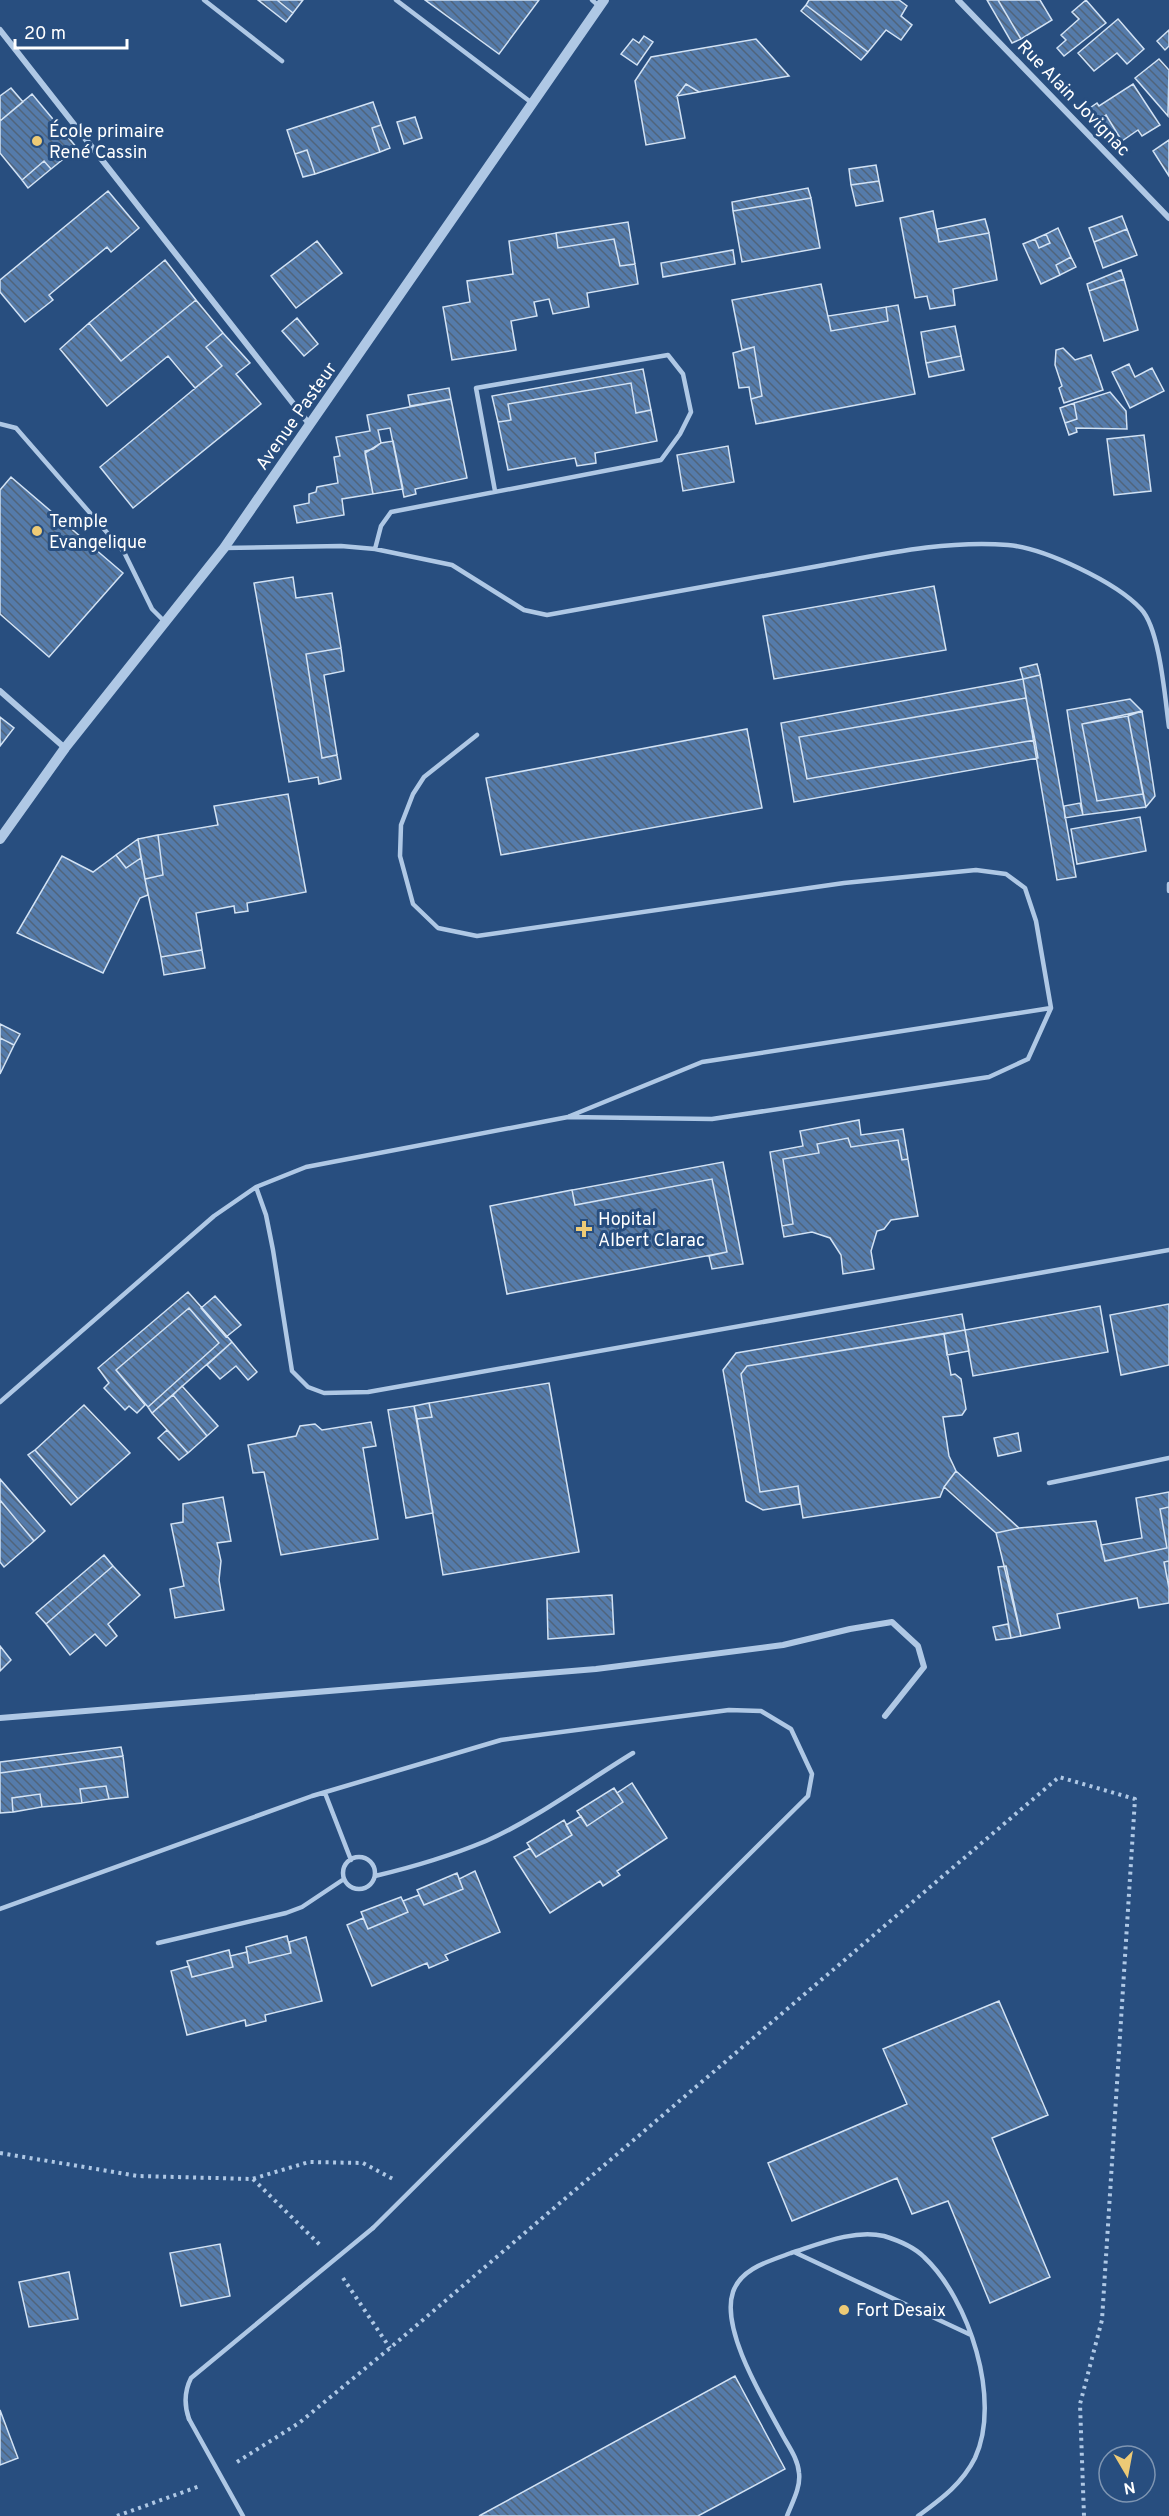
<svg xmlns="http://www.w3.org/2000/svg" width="1169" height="2516" viewBox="0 0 1169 2516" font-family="Overpass,sans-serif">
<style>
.building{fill:url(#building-back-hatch);stroke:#d2e2f4;stroke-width:1.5}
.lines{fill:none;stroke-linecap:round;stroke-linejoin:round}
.path{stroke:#afc8e5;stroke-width:4;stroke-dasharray:3 4.5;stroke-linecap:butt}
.service{stroke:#afc8e5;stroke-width:4.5}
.minor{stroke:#afc8e5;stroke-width:6}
.tertiary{stroke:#afc8e5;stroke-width:10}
.service-bridge{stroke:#afc8e5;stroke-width:4.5}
.poi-dot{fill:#edca76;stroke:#284e7f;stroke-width:2}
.labels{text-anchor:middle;stroke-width:6;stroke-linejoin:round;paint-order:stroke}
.street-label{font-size:18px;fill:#fff;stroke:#284e7f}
.poi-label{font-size:18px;fill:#fff;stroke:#284e7f;text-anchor:start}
</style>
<defs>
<pattern id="building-back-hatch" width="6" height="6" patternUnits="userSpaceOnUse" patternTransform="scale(1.5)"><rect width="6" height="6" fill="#557baa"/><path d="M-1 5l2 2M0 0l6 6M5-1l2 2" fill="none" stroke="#50647b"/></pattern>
</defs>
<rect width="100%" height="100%" fill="#284e7f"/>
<path class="building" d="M258,0h19l16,13 -7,9z
M277,0h26l-10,13z
M425,0h114l-40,54z
M809,0h90l8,6 -6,10 11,9 -11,15 -15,-10 -18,22 -62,-47z
M987,0h11l23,39 -9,4z
M998,0h42l12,20 -31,19z
M1086,0l20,23 -42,33 -7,-8 9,-8 -5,-5 18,-16 -7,-7z
M806,5l62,47 -7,8 -60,-49z
M1118,19l26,30 -17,15 -10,-11 -23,18 -16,-18z
M1169,30v16l-4,4 -8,-9z
M644,36l9,6 -16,23 -16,-11 12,-15 6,4z
M756,39l33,37 -90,16 -13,-8 -9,12 8,42 -39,7 -11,-64 16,-24z
M1159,59l10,11 -1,46 -33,-38z
M686,84l13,8 -22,4z
M1133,84l27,41 -18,11 -4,-6 -16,11 -16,-26 -11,7 -8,-12 10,-7 2,3z
M11,88l12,14 -23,19v-25z
M32,94l45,54 -26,21 -7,-8 -22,19 -22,-27v-32z
M373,102l8,23 -9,3 8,24 -65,22 -8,-24 -12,4 -8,-24z
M1106,115l16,26 -6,4 -17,-25z
M415,117l7,21 -18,6 -7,-22z
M381,125l9,23 -10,4 -8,-24z
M1169,140v36l-16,-25z
M307,150l8,24 -12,3 -8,-23z
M44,161l7,8 -23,19 -6,-8z
M876,165l3,16 -28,4 -2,-16z
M879,181l4,20 -27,5 -5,-21z
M808,188l3,10 -78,13 -1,-9z
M108,191l31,37 -28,24 -4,-5 -58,48 4,5 -28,22 -25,-30v-12z
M811,198l9,50 -78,14 -9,-51z
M933,211l6,31 50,-9 8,47 -44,9 2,16 -25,4 -3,-13 -12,2 -15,-80z
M1122,216l5,13 -33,13 -5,-14z
M985,219l4,14 -50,9 -2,-13z
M628,222l7,42 -15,2 -6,-27 -56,9 -2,-15z
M1058,228l13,29 -15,8 4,10 -19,9 -18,-40 12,-5 4,9 11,-5 -4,-9z
M1127,229l10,26 -34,13 -9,-26z
M556,233l2,15 56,-9 6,27 15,-2 3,20 -51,9 2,14 -36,7 -4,-15 -15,3 3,14 -26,5 5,29 -64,10 -9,-53 27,-5 -3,-21 46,-7 -4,-33z
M1046,234l4,9 -11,5 -4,-9z
M317,241l25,32 -46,35 -25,-32z
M733,250l2,14 -72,13 -2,-14z
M1071,257l5,10 -16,8 -4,-10z
M165,260l31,40 -75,61 -32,-38z
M1121,270l3,9 -35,12 -2,-7z
M1124,279l14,51 -34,11 -15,-50z
M821,284l10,47 57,-10 -2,-14 12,-2 17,89 -159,30 -5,-25 11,-3 -8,-49 -12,3 -10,-50z
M196,300l27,33 -17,14 16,19 -27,22 -27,-32 -61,50 -47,-57 29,-26 32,38z
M886,307l2,14 -57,10 -3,-15z
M297,318l21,26 -14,12 -22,-25z
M955,326l6,30 -35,7 -5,-31z
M223,333l27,30 -14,11 25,30 -128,104 -33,-41 122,-101 -16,-19z
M754,347l8,49 -11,3 -2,-12 -10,1 -6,-35z
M1063,348l12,12 16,-5 12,35 -39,13 -5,-15 3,-2 -7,-21 1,-15z
M961,356l3,14 -35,7 -3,-14z
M1129,364l6,13 17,-9 12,23 -34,17 -18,-36z
M643,369l8,41 -15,3 -5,-30 -123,21 3,16 -13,2 -6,-26z
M631,383l5,30 15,-3 6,31 -62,12 1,10 -19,3 -2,-8 -67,12 -10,-48 13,-2 -3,-16z
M449,388l2,11 -41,7 -2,-11z
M1110,392l16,19 1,18 -51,-1 1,4 -8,3 -4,-12 12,-4 -3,-16z
M451,399l16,79 -52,11 1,5 -12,3 -14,-69 -12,2 3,13 -16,10 8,41 -31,5 2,16 -47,8 -3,-17 15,-3v-9l7,-2 1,-5 21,-4 -4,-26 6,-1 -4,-19 34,-6 -3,-16z
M1074,403l3,16 -12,4 -5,-15z
M1144,435l7,56 -37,4 -7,-56z
M393,441l10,48 -30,5 -8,-43 8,-2 8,-6z
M728,446l6,36 -51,9 -6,-36z
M11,477l112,96 -74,84 -49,-43v-124z
M293,577l3,21 36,-5 9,55 -35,6 16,104 15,-3 4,24 -22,5 -1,-7 -29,5 -35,-199z
M934,586l12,64 -172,29 -11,-63z
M341,648l3,23 -20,4 13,80 -15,3 -16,-104z
M1037,664l3,11 -17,4 -3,-11z
M1040,675l36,202 -19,3 -34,-201z
M1023,679l3,19 -227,39 8,42 228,-39 3,18 -244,44 -13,-79z
M1026,698l9,42 -228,39 -8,-42z
M1130,699l12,12 -60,13 15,77 46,-7 3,13 -63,8 -16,-105z
M1142,711l13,85 -9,11 -18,-91z
M1128,716l15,78 -46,7 -15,-77z
M0,717l14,11 -14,18z
M747,729l15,79 -261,47 -15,-77z
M288,794l18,98 -59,11 1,8 -13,2 -1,-7 -38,7 6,37 -41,7 -16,-78 18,-4 -5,-40 60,-10 -4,-19z
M1080,803l3,12 -18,3 -1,-12z
M1140,817l6,34 -69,13 -6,-35z
M158,835l5,40 -18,4 -7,-40z
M138,839l3,19 -15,10 -10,-13z
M116,855l10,13 15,-10 7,37 -8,3 -37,75 -86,-40 45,-77 31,16z
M202,950l3,18 -41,7 -3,-18z
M0,1024l20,10 -6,11 -14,-7z
M0,1038l14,7 -14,29z
M859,1120l2,15 42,-6 5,30 -6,1 -4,-20 -47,7 -3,-9 -31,6 2,9 -36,6 10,65 -11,2 -12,-74 33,-6 -3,-15z
M848,1138l3,9 47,-7 4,20 6,-1 10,57 -27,4 -7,9 -7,2 -6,20 3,18 -31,5 -2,-19 -11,-17 -18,-6 -28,5 -2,-11 11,-2 -10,-65 36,-6 -2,-9z
M723,1162l20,102 -31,5 -3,-13 18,-4 -15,-73 -137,26 -3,-15z
M712,1179l15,73 -220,42 -17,-88 82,-16 3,15z
M188,1292l44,50 -80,71 -4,-6 71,-64 -30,-35 -73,62 29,35 -8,8 -8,-7 -4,4 -21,-22 5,-5 -11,-15z
M215,1296l26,29 -15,12 -25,-29z
M1169,1304v61l-48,10 -11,-60z
M1100,1306l8,46 -135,24 -8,-46z
M189,1308l30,35 -71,64 -32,-37z
M962,1314l3,16 -218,36 -6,8 19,118 38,-6 2,18 -37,6 -17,-9 -23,-131 13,-17z
M965,1330l4,21 -22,4 -3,-21z
M944,1334l7,41 4,-1 6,5 5,30 -4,6 -19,2 6,39 7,15 -12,16 -4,10 -137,21 -5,-32 -38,6 -19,-118 6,-8z
M232,1342l25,30 -9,8 -12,-14 -16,13 -13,-14z
M549,1383l30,169 -136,23 -26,-156 15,-2 -3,-14z
M182,1386l36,40 -11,10 -34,-41z
M173,1395l34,41 -19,17 -36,-40z
M429,1403l3,14 -15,2 -3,-13z
M84,1405l46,48 -52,46 -43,-49z
M414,1406l19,107 -27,5 -18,-108z
M371,1422l5,24 -13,2 15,91 -97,16 -17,-83 -11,1 -5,-28 48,-9 4,-10 15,-2 7,6z
M167,1430l21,23 -9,7 -21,-22z
M1018,1433l3,18 -23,5 -4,-18z
M35,1450l43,49 -7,6 -43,-50z
M956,1471l63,57 -23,5 -52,-46z
M0,1479l45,52 -11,10 -34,-41z
M1169,1492v15l-9,2 7,39 -62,13 -4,-16 41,-7 -6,-40z
M223,1497l8,44 -14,2 4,18 -2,19 5,30 -49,8 -5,-29 14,-3 -13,-62 12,-2v-18z
M0,1500l34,41 -30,26 -4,-5z
M1169,1507v54l-5,1 5,26v15l-30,5 -2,-10 -80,16 3,14 -39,8 -25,-103 23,-5 77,-7 9,40 62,-13 -7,-39z
M104,1555l9,11 -67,58 -10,-11z
M1169,1561v27l-5,-26z
M113,1566l27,29 -32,29 9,12 -11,10 -11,-12 -25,21 -24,-31z
M1006,1566l15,70 -10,2 -13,-71z
M612,1595l2,39 -66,5 -1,-40z
M1008,1624l3,14 -15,2 -3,-13z
M0,1646l11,14 -11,11z
M121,1747l2,9 -123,17v-11z
M123,1756l5,41 -19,2 -3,-13 -26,3 2,14 -40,4 -2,-13 -28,4 1,14 -13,1v-40z
M632,1783l35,55 -50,33 3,4 -17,11 -3,-5 -50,32 -36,-56 16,-9 6,9 36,-22 -6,-10 15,-9 6,10 36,-24 -6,-9z
M106,1786l3,13 -27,4 -2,-14z
M614,1788l9,14 -36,24 -10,-15z
M40,1794l2,13 -29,5 -1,-14z
M564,1820l8,15 -36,22 -9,-14z
M475,1871l25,61 -55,23 3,5 -19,8 -2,-5 -55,23 -25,-61 16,-7 5,11 40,-17 -5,-11 16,-6 5,10 39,-16 -4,-10z
M457,1873l6,16 -39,16 -7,-15z
M401,1897l7,15 -40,17 -7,-17z
M287,1936l4,17 -42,10 -3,-16z
M306,1937l16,64 -57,14 1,6 -20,5 -1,-6 -58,15 -16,-64 18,-5 3,11 41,-10 -3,-11 17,-4 2,11 42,-10 -2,-11z
M229,1950l4,17 -41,10 -5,-16z
M999,2001l49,114 -56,23 58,139 -60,26 -42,-102 -36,13 -15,-36 -105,43 -24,-58 139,-59 -24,-55z
M220,2244l10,52 -49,10 -11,-53z
M69,2272l9,47 -49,8 -10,-45z
M735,2376l50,93 -87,47h-219z
M0,2410l18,48 -18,7z"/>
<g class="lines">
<path class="path" d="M0,2153l138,23 114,3 57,-17 54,1 30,16
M253,2179l67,66
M343,2278l47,70
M237,2462l62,-39 91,-75 669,-571 76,22 -33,521 -22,84 4,112
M117,2516l83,-30"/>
<path class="service" d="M204,0l78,61
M396,0l136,103
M592,0l7,6
M0,424l16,4 108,124 28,57 13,13
M224,548l117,-2 34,3 77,16 72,45 23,5c92,-17 184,-34 277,-50 60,-11 122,-25 184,-20 36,3 108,37 133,64 19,20 24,90 28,118
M375,549l6,-23 10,-14 270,-52 19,-26 11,-22 -8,-38 -15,-19 -192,33 19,103
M1169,884v7
M570,1116l132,-54 349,-54
M256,1187l10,28 7,35 19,121 16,16 16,6 44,-1 801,-142
M0,1402l214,-186 42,-29 50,-20 262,-50 144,2 277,-42 39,-18 23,-51 -15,-87 -11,-33 -19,-14 -30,-4 -132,13 -367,53 -39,-8 -25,-24 -13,-48 1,-31 12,-31 11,-17 53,-42
M1049,1483l120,-25
M325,1793l26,67
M343 1873a16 16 0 1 1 32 0a16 16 0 1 1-32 0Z
M375,1876c38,-9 75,-20 111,-35 48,-21 101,-60 147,-88
M0,1909l312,-113 189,-56 228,-30 32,1 30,18 21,45 -4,22 -435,432
M158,1943l128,-30 16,-6 42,-28
M794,2252l177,83
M189,2419c-5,-14 -5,-27 2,-41l109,-90
M787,2516c5,-13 14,-29 12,-43 -1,-14 -10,-26 -16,-37 -18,-34 -63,-106 -50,-144 8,-24 37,-31 58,-39 28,-9 63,-24 93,-17 13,4 30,11 40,21 45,42 78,143 51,201 -13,26 -34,41 -57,58"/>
<path class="minor" d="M958,0l211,218
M0,30l310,395
M0,691l65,57
M0,1718l596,-49 187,-24 67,-16 42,-7 26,24 6,21 -39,49"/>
<path class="tertiary" d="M0,839l65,-91 159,-200 380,-548"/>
<path class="service-bridge" d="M300,2288l73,-60
M189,2419l54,97"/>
</g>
<g class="poi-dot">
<circle cx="37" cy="141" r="6"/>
<circle cx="37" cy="531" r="6"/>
<path d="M581 1220h6v6h6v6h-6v6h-6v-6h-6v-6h6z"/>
<circle cx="844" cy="2310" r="6"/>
</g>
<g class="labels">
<g class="street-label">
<text transform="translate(1074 98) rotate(46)" y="6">Rue Alain Jovignac</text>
<text transform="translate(296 416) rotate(-55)" y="6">Avenue Pasteur</text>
</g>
<g class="poi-label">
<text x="49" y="137">École primaire<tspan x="49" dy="21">René Cassin</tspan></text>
<text x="49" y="527">Temple<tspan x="49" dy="21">Evangelique</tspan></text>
<text x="598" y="1225">Hopital<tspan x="598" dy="21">Albert Clarac</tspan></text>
<text x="856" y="2316">Fort Desaix</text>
</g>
</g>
<g transform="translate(1127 2474) rotate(170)"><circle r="28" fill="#284e7f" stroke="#7e95b2" stroke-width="1.5"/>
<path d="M0-4.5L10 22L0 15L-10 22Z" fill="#edca76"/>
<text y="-9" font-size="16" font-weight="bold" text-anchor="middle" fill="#ffffff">N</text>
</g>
<path d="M15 39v9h112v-9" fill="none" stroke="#ffffff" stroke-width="3"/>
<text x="24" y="39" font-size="18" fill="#ffffff" stroke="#284e7f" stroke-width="4.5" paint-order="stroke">20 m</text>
</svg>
